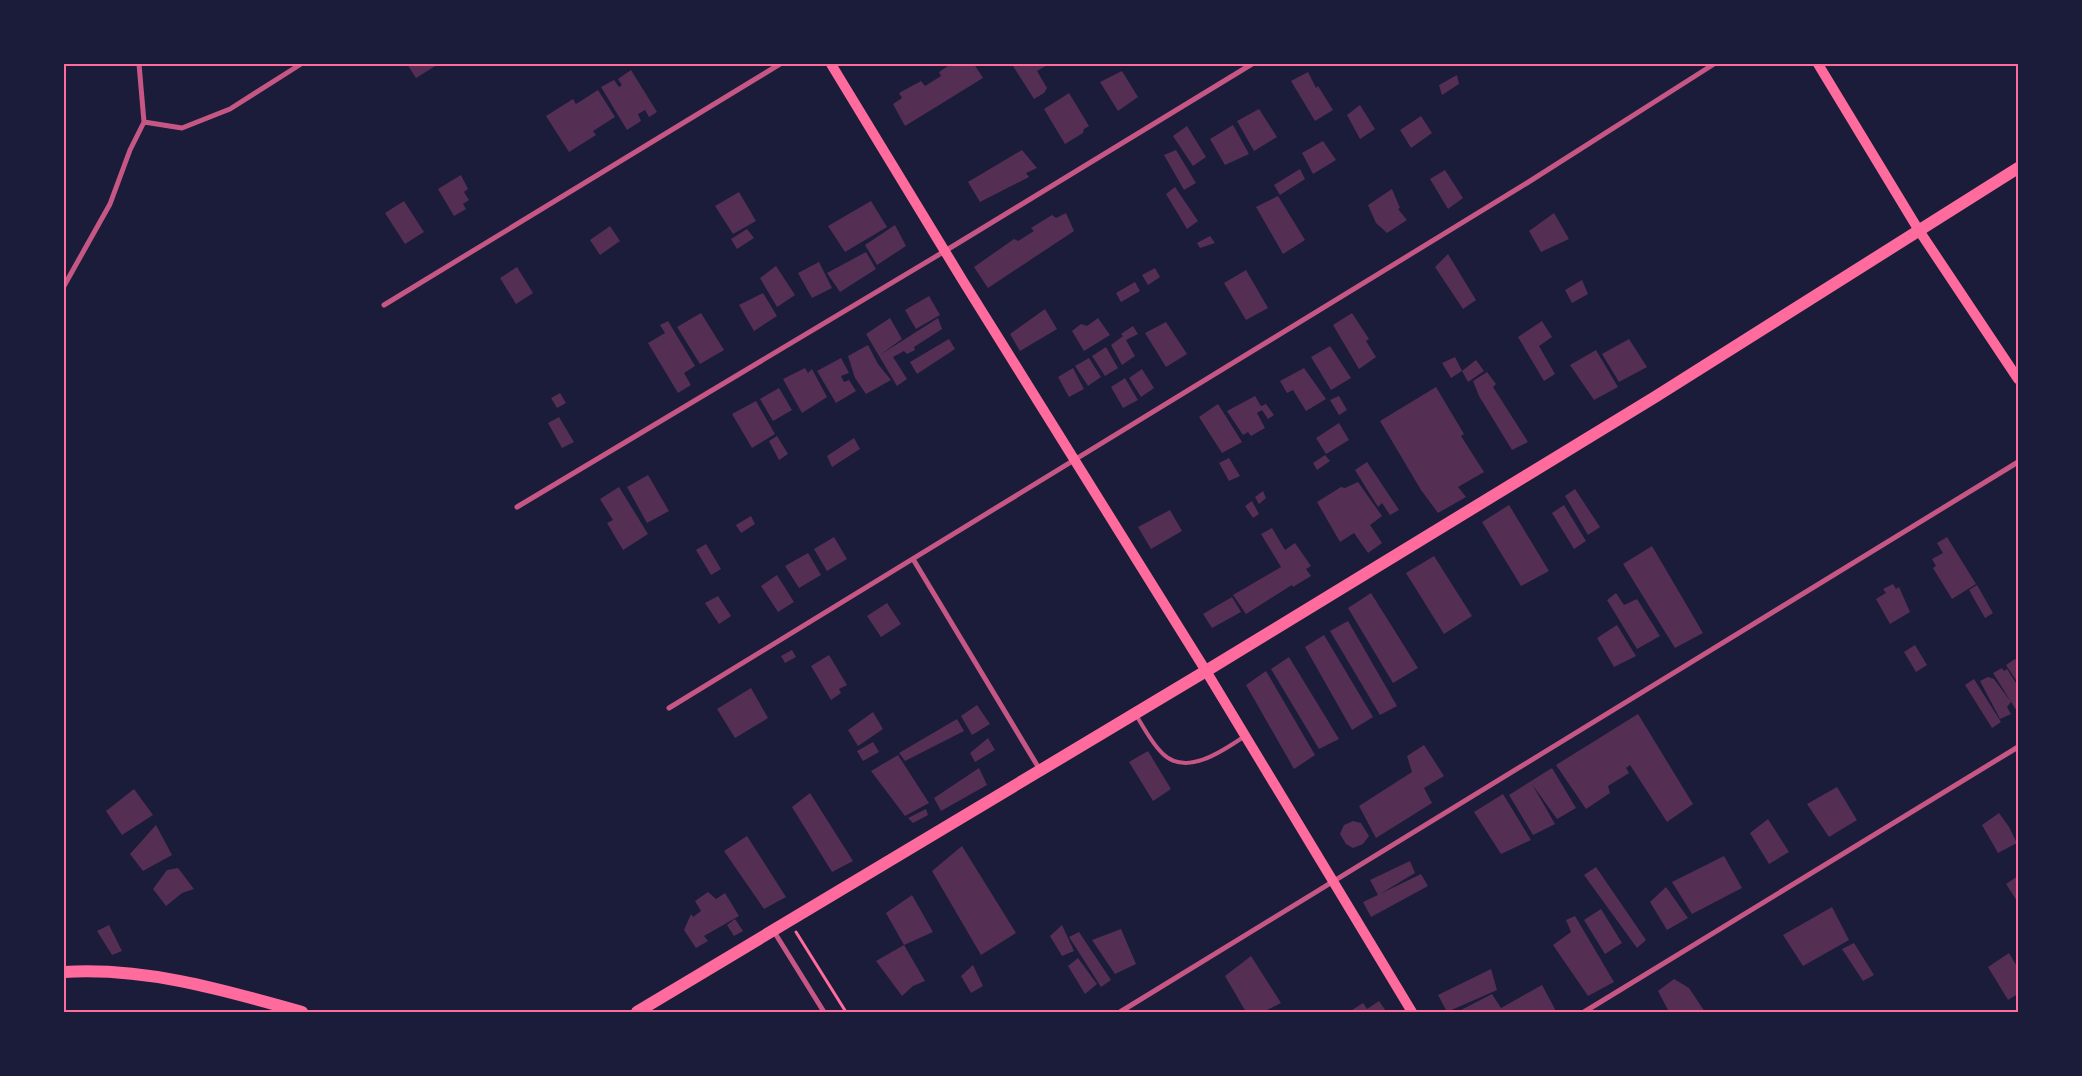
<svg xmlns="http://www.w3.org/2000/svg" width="2082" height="1076" viewBox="0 0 2082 1076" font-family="'PT Sans',sans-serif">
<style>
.building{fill:#542f53}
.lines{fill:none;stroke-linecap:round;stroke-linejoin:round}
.path{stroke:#ff6b9d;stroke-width:3}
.service{stroke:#c65784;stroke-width:4}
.minor{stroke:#c65784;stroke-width:5}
.secondary{stroke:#ff6b9d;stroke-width:10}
.primary{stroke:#ff6b9d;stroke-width:12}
.neatline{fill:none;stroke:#ff6b9d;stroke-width:2}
</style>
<rect width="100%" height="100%" fill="#1b1b3a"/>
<path class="building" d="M407,64h29l1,1 -21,13z
M951,64h23l9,14 -78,48 -12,-22 9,-6 -3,-5 22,-12 4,5 16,-10 -2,-4z
M1017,64h32l-12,7 10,17 -3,5 -10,6 -21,-33z
M631,70l26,42 -8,5 -4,-7 -7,4 3,7 -14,9 -26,-43 13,-7 5,7 3,-2 -4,-6z
M1122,71l16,26 -20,14 -18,-29z
M1308,72l8,16 2,-2 15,24 -18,11 -24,-40z
M1457,75l2,9 -17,11 -3,-10z
M598,90l17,27 -22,14 3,4 -27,17 -23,-36 27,-17 3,5z
M1069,93l20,33 -5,3 -1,4 -18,11 -21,-35z
M1360,105l15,24 -15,10 -13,-24z
M1259,109l18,28 -23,14 -17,-30z
M1421,116l11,17 -21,15 -11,-18z
M1233,125l16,29 -24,11 -15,-26z
M1187,126l19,31 -13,9 -20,-30z
M1323,141l13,19 -23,14 -11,-21z
M1022,150l15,18 -11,5 3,4 -49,25 -12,-20z
M1176,150l20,33 -12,7 -20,-35z
M1300,169l5,10 -25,16 -6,-10z
M1445,170l18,28 -15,11 -18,-30z
M461,175l7,14 -4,3 5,8 -6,4 3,5 -12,7 -16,-27z
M1175,187l23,34 -11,8 -21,-35z
M1392,189l8,19 -2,1 9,11 -20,13 -11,-10 -8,-18z
M739,192l17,29 -23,13 -18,-28z
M1278,196l27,44 -22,14 -27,-47z
M404,201l20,31 -19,12 -20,-31z
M871,201l16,26 -42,25 -17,-26z
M1066,213l8,18 -86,57 -14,-21 40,-28 4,2 16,-10 -3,-3 21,-13 4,3z
M1554,213l15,26 -28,13 -12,-21z
M895,225l11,21 -29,19 -12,-20z
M610,226l10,15 -20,14 -10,-15z
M747,229l7,9 -17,11 -6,-10z
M1210,236l5,7 -15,5 -3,-5z
M866,252l10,17 -36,23 -13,-19z
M1448,254l28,46 -13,9 -28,-42z
M819,262l13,26 -20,10 -14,-25z
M776,266l19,29 -18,12 -17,-29z
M517,267l16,26 -17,11 -16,-26z
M1155,268l5,9 -12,8 -6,-10z
M1246,270l22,38 -22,12 -22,-37z
M1582,280l6,14 -16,9 -7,-13z
M1135,282l5,9 -19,11 -5,-9z
M763,293l14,23 -23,15 -15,-26z
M929,296l11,19 -24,14 -11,-19z
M1045,309l12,20 -37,22 -10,-17z
M701,313l23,37 -24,14 -23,-37z
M1352,313l17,26 -3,2 10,16 -17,12 -26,-44z
M890,318l12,21 -22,16 58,-37 4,11 -28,18 1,3 -8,4 -3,-3 -11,6 14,22 -10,7 -31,-52z
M1098,318l12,17 -26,16 -12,-20 9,-7 6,2z
M668,321l27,45 -11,7 7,12 -13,8 -30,-50 17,-10 -5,-8z
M1542,321l10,16 -13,9 16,28 -11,7 -26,-44z
M1166,322l21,32 -21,13 -21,-34z
M1133,326l5,8 -12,6 9,16 -13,9 -11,-20 12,-9 -2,-2z
M949,339l6,10 -38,25 -7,-12z
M1629,339l18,28 -28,15 -17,-28z
M868,345l10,19 13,16 -25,14 -11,-16 -7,-22z
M1330,346l21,32 -20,12 -20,-33z
M1106,347l12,21 -13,8 -13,-20z
M1596,350l22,37 -24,13 -24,-35z
M1455,357l7,14 -11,7 -9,-15z
M841,358l8,15 -8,3 3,6 5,-2 7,11 -20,12 -19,-32z
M1089,358l12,19 -13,9 -13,-20z
M1476,360l8,11 -16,11 -6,-11z
M805,368l3,5 4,-4 15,28 -25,16 -19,-34z
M1073,368l11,21 -15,8 -11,-20z
M1304,368l22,31 -20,12 -13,-21 -6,3 -7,-12z
M1142,369l12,19 -13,9 -12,-19z
M1487,372l9,12 -3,3 35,55 -16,8 -33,-54 -6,-15z
M1125,378l13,22 -15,8 -12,-21z
M1436,387l28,47 -3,2 23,36 -26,15 8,10 -28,16 -17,-23 -41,-69z
M779,388l13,22 -19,11 -13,-22z
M560,393l6,10 -9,5 -6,-10z
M1255,396l6,10 5,-2 8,11 -6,4 -6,-9 -5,3 8,15 -14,8 -3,-4 -5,3 -16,-24z
M1339,396l8,14 -8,5 -9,-15z
M756,401l19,33 -23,14 -20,-34z
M1218,404l24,38 -20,11 -23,-36z
M559,417l15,25 -12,6 -14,-25z
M1339,423l10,17 -23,14 -10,-16z
M777,436l11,18 -9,6 -10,-19z
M854,438l6,11 -28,18 -5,-11z
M1325,455l5,6 -13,9 -4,-7z
M1229,458l11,18 -11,5 -10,-18z
M1367,462l32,48 -9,5 -8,-12 -4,4 -23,-37z
M648,475l21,36 -22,12 -20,-36z
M1358,482l24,34 -12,9 12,18 -14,10 -14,-20 -14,9 -23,-40 24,-15 4,1z
M619,487l29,47 -25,16 -16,-27 6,-3 -13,-21z
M1575,489l25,38 -12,8 -23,-39z
M1263,491l3,7 -7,6 -4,-7z
M1252,501l7,13 -6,4 -8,-12z
M1509,505l40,66 -28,15 -39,-64z
M1564,505l22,36 -12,8 -22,-36z
M1170,510l12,21 -31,18 -13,-22z
M751,516l4,8 -14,9 -5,-8z
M1272,528l13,22 10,-7 16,23 -5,3 5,7 -18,11 -1,-2 -46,29 -13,-19 48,-28 -20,-33z
M834,537l13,22 -20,12 -13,-22z
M1947,537l29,47 -24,15 -19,-31 3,-2 -4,-7 11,-6 -6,-10z
M706,544l15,25 -10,6 -15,-25z
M1652,546l51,87 -28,15 -52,-84z
M808,553l13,22 -22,13 -14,-22z
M1434,556l38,60 -28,18 -38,-61z
M777,575l17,27 -16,10 -17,-26z
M1893,584l3,5 3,-2 11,25 -20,12 -14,-25 10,-6 -3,-4z
M1977,585l16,28 -8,5 -16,-28z
M1371,593l47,75 -25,15 -45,-75z
M1616,593l8,12 13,-6 23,37 -23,13 -30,-49z
M718,596l13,20 -12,8 -14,-21z
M1232,597l9,15 -29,16 -9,-14z
M887,603l14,21 -20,13 -14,-21z
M1348,621l49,85 -17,9 -50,-84z
M1617,625l19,31 -22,11 -17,-29z
M1324,635l49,82 -21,13 -47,-83z
M1915,645l12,20 -11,7 -12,-20z
M792,650l4,7 -11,6 -4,-7z
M829,655l18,30 -8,4 2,4 -10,7 -20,-34z
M1289,657l50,82 -20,10 -48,-80z
M2015,659l3,3v21l-12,-18z
M2002,668l2,3 3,-2 11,17v27l-25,-40z
M1266,671l49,84 -21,14 -48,-84z
M1988,677l6,2 17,23 -4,5 4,7 -11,5 -20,-38z
M1974,679l27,43 -9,6 -27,-43z
M751,688l17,30 -33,20 -18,-29z
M977,705l13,19 -18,11 -11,-19z
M873,712l10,17 -25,17 -10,-16z
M1638,714l55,90 -26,18 -37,-57 -4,3 3,5 -21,13 2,7 -24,16 -30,-44z
M957,719l7,12 -59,30 -6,-8z
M988,738l7,12 -20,12 -5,-9z
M873,742l6,10 -16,9 -6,-10z
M1424,745l20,31 -20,12 8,15 -56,35 -17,-32 53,-34 -5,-16z
M1148,751l23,38 -18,12 -24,-39z
M898,755l31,48 -24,13 -34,-45z
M979,768l8,17 -46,26 -7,-13z
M1552,768l24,40 -19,11 -25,-35 23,40 -22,11 -24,-40z
M1837,787l20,33 -28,17 -22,-33z
M134,789l19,26 -31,20 -16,-24z
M810,793l43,68 -21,11 -40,-65z
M1503,794l28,46 -30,14 -27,-42z
M926,809l2,6 -15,8 -5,-5z
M1999,813l10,14 8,16 -19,10 -16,-28z
M1768,819l21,33 -20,12 -19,-31z
M1353,821l8,2 8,13 -6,8 -10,4 -7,-4 -6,-10 4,-9z
M156,825l16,30 -29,16 -13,-17z
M747,836l39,61 -22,12 -40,-58z
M962,846l54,87 -35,22 -49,-84z
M1724,856l18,32 -50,26 -20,-32z
M1410,861l5,12 -35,21 41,-20 7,12 -57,31 -8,-15 15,-7 -8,-15z
M1596,867l50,73 -9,8 -53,-73z
M178,868l16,21 -12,4 -16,13 -13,-17 14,-19z
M2018,876v24l-1,1 -11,-17z
M1666,887l22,31 -21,12 -17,-28z
M708,892l8,7 9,-6 14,23 -35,20 4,5 -12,7 -12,-18 7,-16 2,3 8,-6 -6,-10z
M912,895l21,37 -29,13 -18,-32z
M1832,907l17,33 -46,26 -20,-31z
M1601,909l21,34 -17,11 -21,-34z
M1575,916l39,66 -26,14 -35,-51 18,-13 -5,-12z
M735,919l8,12 -9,5 -7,-11z
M109,925l13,26 -10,4 -15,-24z
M1062,925l12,26 -12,5 -12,-20z
M1121,929l15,35 -21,10 -23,-34z
M1079,932l32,48 -10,7 -32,-50z
M1854,943l20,32 -11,6 -21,-32z
M904,945l21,36 -12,5 -11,10 -26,-35z
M2009,953l9,15v26l-10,6 -20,-33z
M1251,956l30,47 -18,9h-17l-21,-36z
M1078,958l19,26 -12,10 -17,-28z
M973,965l10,21 -12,7 -10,-17z
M1491,969l6,21 -50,22 -9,-17z
M1674,979l15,9 16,24h-36l-11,-21z
M1542,985l14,26 -2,1 -95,-1 33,-17 9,14z
M1379,1001l7,10 -1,1h-36l14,-9 4,6z"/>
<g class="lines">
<path class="path" d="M796,932l50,80"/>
<path class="service" d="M1136,715c8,13 16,29 27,39 24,23 61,-4 82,-18"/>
<path class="minor" d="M144,122l38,6 48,-19 71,-45
M64,286l46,-82 20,-54 14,-28 -5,-58
M384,305l396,-241
M517,507l428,-256 307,-187
M913,559l127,211
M669,708l858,-525 187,-119
M773,930l51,82
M1120,1012l898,-550
M1584,1012l434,-265"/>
<path class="secondary" d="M831,64l132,217 243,390 206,341
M1818,64l100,165 100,150"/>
<path class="primary" d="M64,972c82,-5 160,18 238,40
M637,1012l569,-341 449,-274 363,-229"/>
</g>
<rect width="2082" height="1076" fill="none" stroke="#1b1b3a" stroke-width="130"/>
<rect x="65" y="65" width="1952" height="946" class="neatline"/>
</svg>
